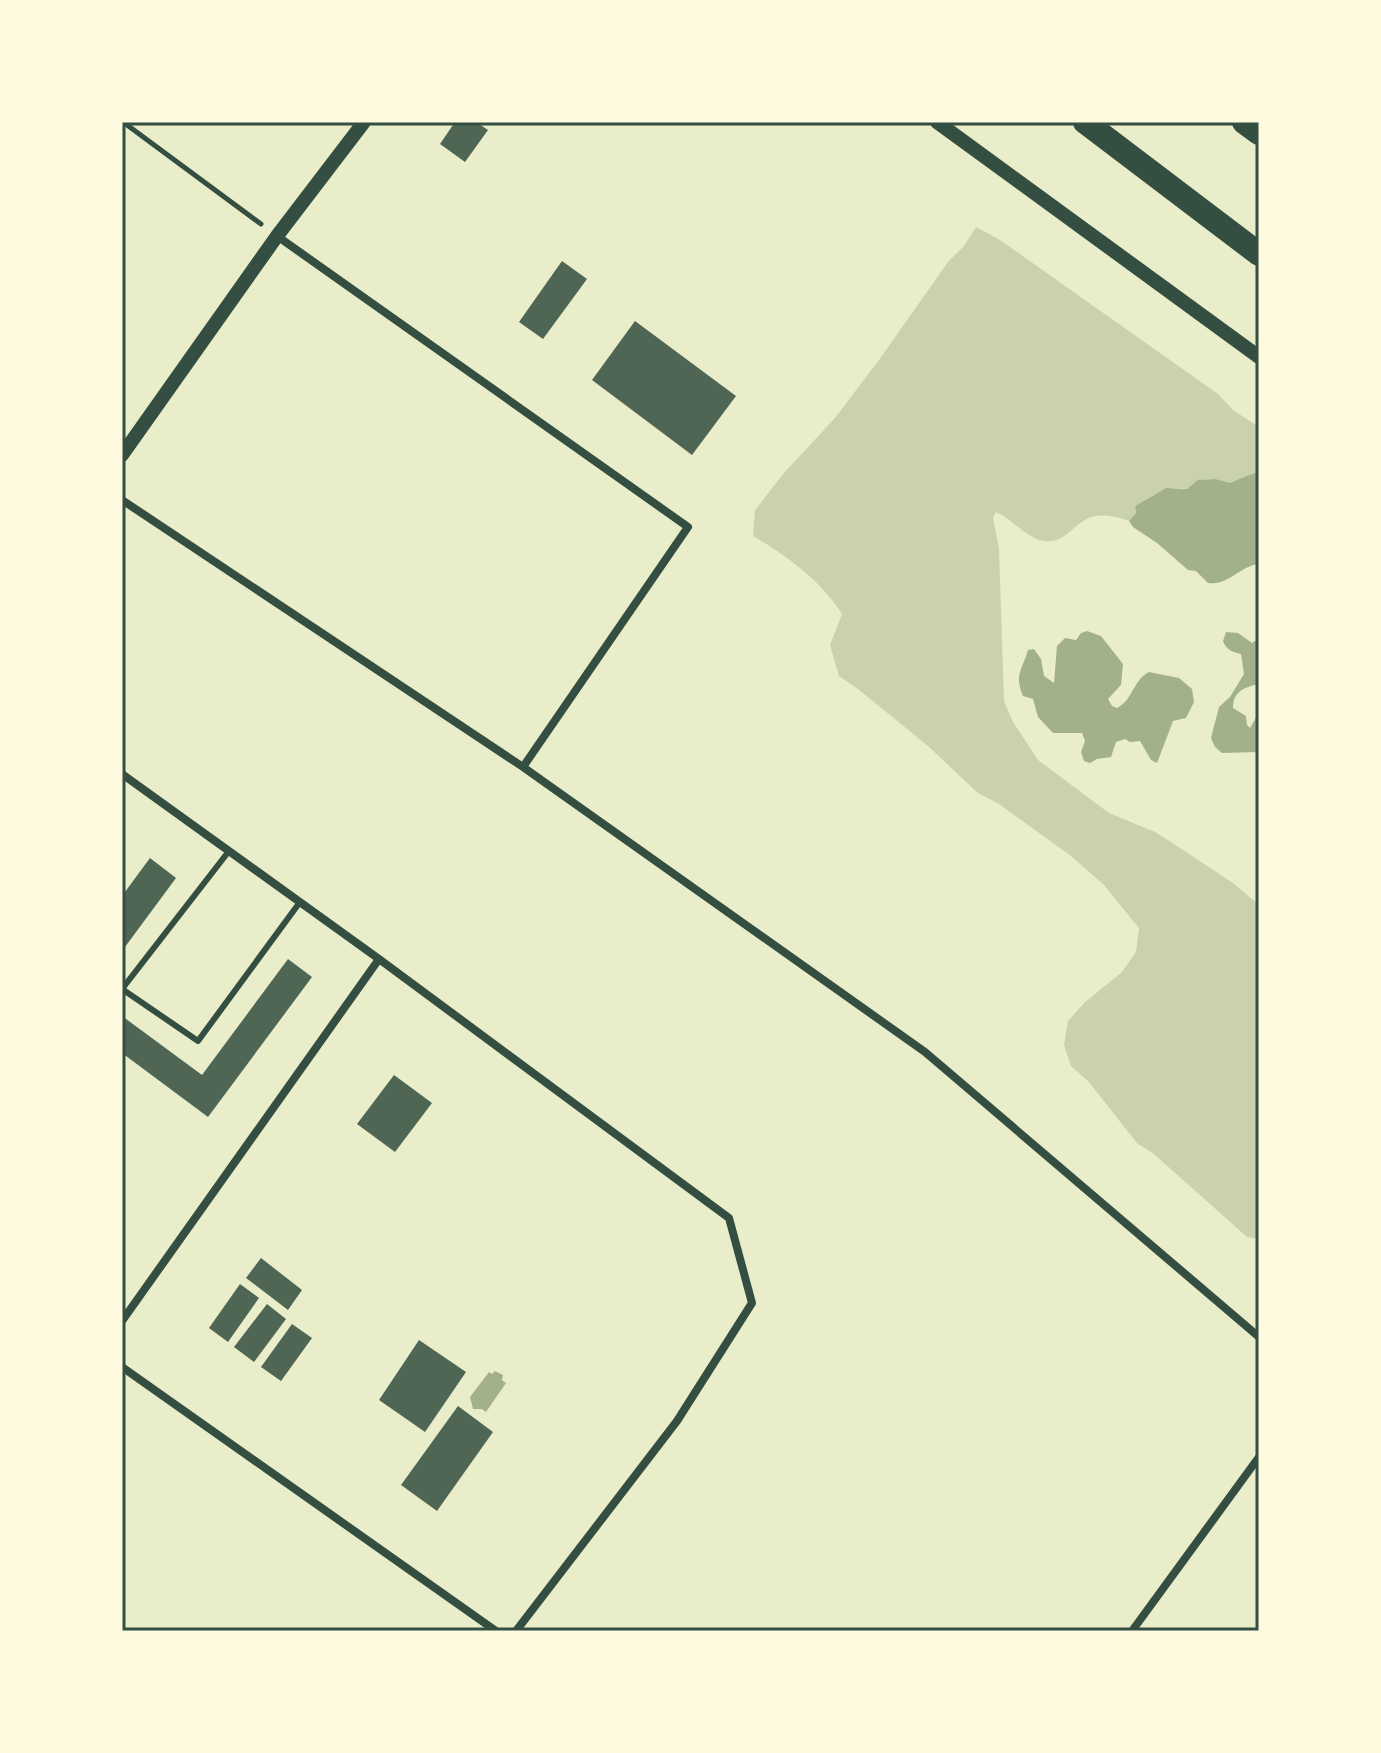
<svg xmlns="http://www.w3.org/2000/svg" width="1381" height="1753" viewBox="0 0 1381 1753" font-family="Montserrat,sans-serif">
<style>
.green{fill:#cad2ad}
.water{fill:#a3b18a}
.building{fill:#4f6655}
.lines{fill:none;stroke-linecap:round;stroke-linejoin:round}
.path{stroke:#344e41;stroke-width:5}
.service{stroke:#344e41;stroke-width:6}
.minor{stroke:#344e41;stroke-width:8}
.tertiary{stroke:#344e41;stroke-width:14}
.motorway{stroke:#344e41;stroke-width:24}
.neatline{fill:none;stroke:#344e41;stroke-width:3}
</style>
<rect width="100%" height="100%" fill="#e9edc9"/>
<path class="green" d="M976,227l24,13 218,154 15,16 26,17v44c-10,2 -19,12 -30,12 -21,-1 -20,-11 -42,6 -22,-5 -33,7 -52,17l1,7 -7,8c-56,-21 -52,24 -85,20 -14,-1 -30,-19 -42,-26l-6,-3 -3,5 6,32 5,152 9,21 25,38 71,53 46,19 19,12 59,39 26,22v334l-12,-2 -92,-82 -18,-12 -49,-62 -17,-15 -7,-21 4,-24 16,-18 38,-31 14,-20 3,-24 -35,-43 -33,-29 -72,-52 -21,-11 -50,-47 -70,-57 -19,-13 -9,-31 12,-31c-21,-33 -56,-59 -89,-78l2,-26 29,-37 51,-55 44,-58 69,-98 16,-16z"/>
<path class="water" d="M1259,471v93c-19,2 -31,22 -51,19l-12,-12 -8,-1 -31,-27 -24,-16 -4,-6 7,-8 -1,-7 31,-18 21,1 11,-9 17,-1 15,4z
M1087,631l14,5 22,28 -2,21 -13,14 4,7 5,2c16,-8 16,-28 32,-36l30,6 13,11 2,13 -8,16 -13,3 -16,42 -6,-3 -11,-19 -10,1 -5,-3 -9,3 -5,15 -14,2 -7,4 -6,-2 -3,-9 4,-11 -3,-8h-29l-15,-16 -5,-18 -10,-3c-9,-22 -1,-25 5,-46l6,-1 7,10 3,17 10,7 3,-37 8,-8 11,2 5,-7z
M1226,632l12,1 14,10 7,-5v46c-14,3 -26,7 -26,24l13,8 1,9 3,3 9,-16v40l-37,1 -7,-6 -4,-9 8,-31 11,-10 14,-23 -3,-20c-8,-2 -15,-4 -18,-13z
M495,1371l8,4 -1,5 4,3 -20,29 -4,-3h-9l-3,-12 19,-25 3,2z"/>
<path class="building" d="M455,122h21l12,8 -23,32 -25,-18z
M562,261l25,18 -44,60 -24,-17z
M635,321l101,75 -44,59 -100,-75z
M150,858l26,20 -54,73v-55z
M288,959l24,18 -104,140 -86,-64v-37l80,59z
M394,1075l38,28 -37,49 -38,-28z
M261,1258l41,32 -14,20 -42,-32z
M240,1284l19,14 -31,44 -19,-14z
M267,1304l19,15 -32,43 -20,-15z
M292,1324l20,14 -31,43 -20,-14z
M419,1340l47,32 -41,60 -46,-32z
M458,1406l35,26 -56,79 -36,-26z"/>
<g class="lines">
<path class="path" d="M123,122l138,102"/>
<path class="service" d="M229,851l-107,138 76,52 102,-139"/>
<path class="minor" d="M277,236l411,291 -165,240
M122,500l401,267 402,285 334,285
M122,774l257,185 350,259 23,85 -75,118 -161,210
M122,1321l257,-362
M122,1367l374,264
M1132,1631l127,-174"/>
<path class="tertiary" d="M937,122l322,235
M122,455l155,-219 87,-114"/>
<path class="motorway" d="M1085,122l174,132
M1244,122l15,11"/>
</g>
<rect width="1381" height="1753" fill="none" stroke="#fefae0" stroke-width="248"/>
<rect x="124" y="124" width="1133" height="1505" class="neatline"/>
</svg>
